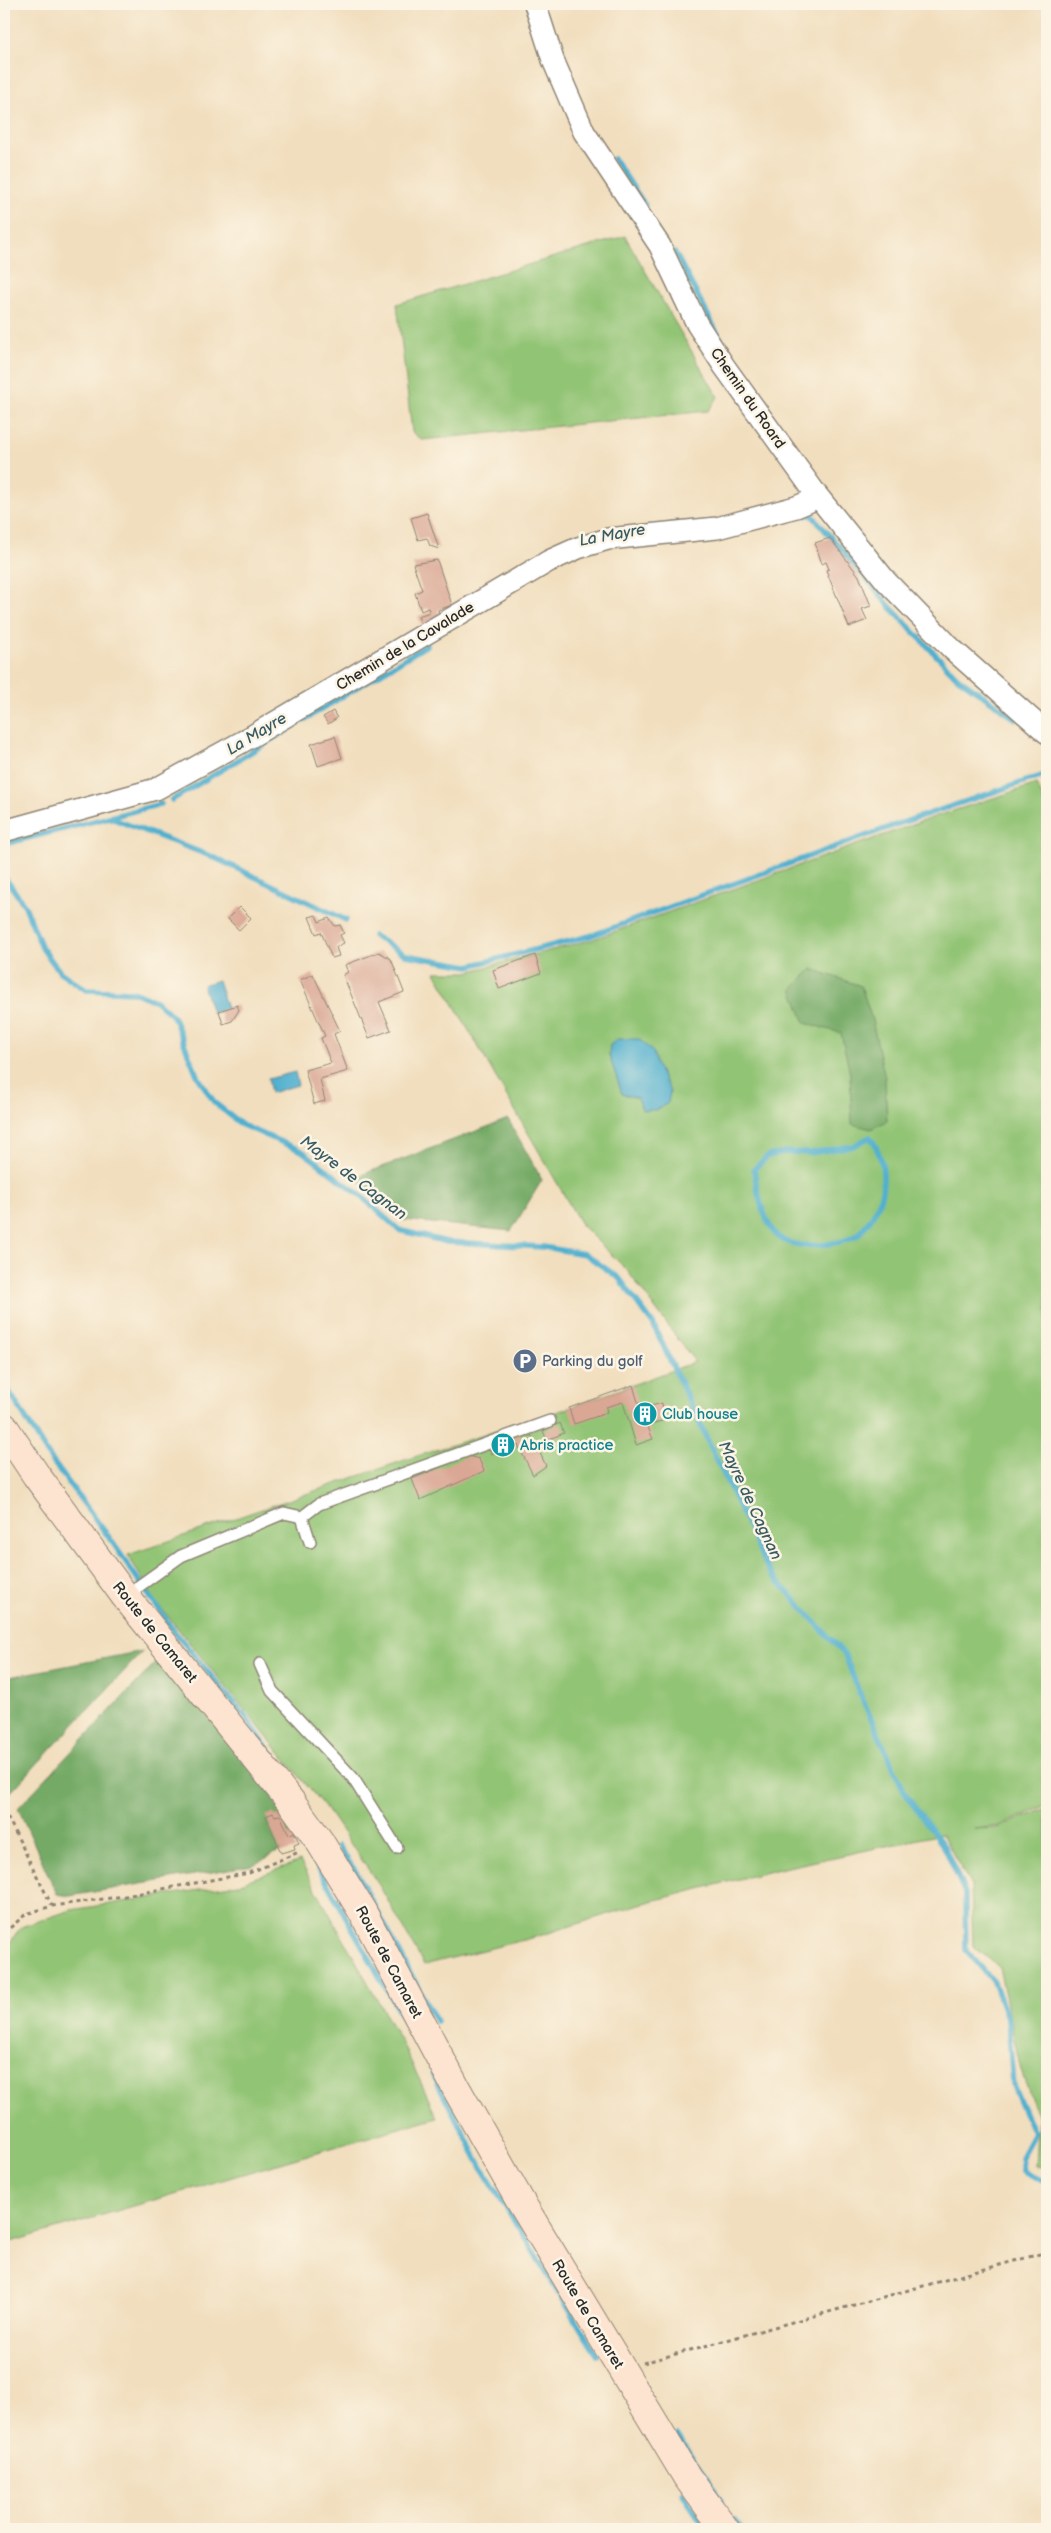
<svg xmlns="http://www.w3.org/2000/svg" width="1051" height="2533" viewBox="0 0 1051 2533" font-family="'Balsamiq Sans',sans-serif">
<style>
.green{fill:#92c475;stroke:#5e7850}
.forest{fill:#75aa66;stroke:#506a48}
.water{fill:#51b0cf;stroke:#3e6e7d}
.lines{fill:none;stroke-linecap:round;stroke-linejoin:round}
.stream{stroke:#51b0cf;stroke-width:5.5}
.building{fill:#daa794}
.lane-casing{stroke:#8e8474;stroke-width:14}
.street-casing{stroke:#8e8474;stroke-width:24}
.secondary-casing{stroke:#8e8474;stroke-width:30}
.path{stroke:#8e8474;stroke-width:3;stroke-dasharray:4 4;stroke-linecap:butt}
.lane{stroke:#fff;stroke-width:11}
.street{stroke:#fff;stroke-width:21}
.secondary{stroke:#fde4d1;stroke-width:28}
.labels{text-anchor:middle;stroke-width:5;stroke-linejoin:round;paint-order:stroke}
.street-label{font-size:15px;fill:#2b2b2b;stroke:#fcf5e5}
.service-label{font-size:15px;fill:#4e5e75;stroke:#fcf5e5;text-anchor:start}
.culture-label{font-size:15px;fill:#0d838f;stroke:#fcf5e5;text-anchor:start}
.water-label{font-size:16px;font-style:italic;fill:#385a64;stroke:#fcf5e5}
</style>
<rect width="100%" height="100%" fill="#fcf5e5"/>
<filter id="ink" filterUnits="userSpaceOnUse"><feTurbulence type="fractalNoise" baseFrequency=".02" numOctaves="2"/><feDisplacementMap in="SourceGraphic" scale="10" xChannelSelector="R" yChannelSelector="G"/><feConvolveMatrix kernelMatrix="1 2 1 2 8 2 1 2 1" color-interpolation-filters="sRGB"/></filter>
<filter id="wash" filterUnits="userSpaceOnUse"><feTurbulence type="fractalNoise" baseFrequency=".0096" numOctaves="4" result="noise"/><feDisplacementMap in="SourceGraphic" scale="20" xChannelSelector="R" yChannelSelector="G"/><feGaussianBlur stdDeviation="1.12" result="paint"/><feColorMatrix in="noise" values="0 0 0 0 0 0 0 0 0 0 0 0 0 0 0 0 0 1.4 0 .05"/><feComposite in="paint" operator="in"/></filter>
<g filter="url(#wash)">
<rect width="100%" height="100%" fill="#f1debe"/>
<path class="green" d="M625,236l93,161 -10,14 -286,29 -10,-8 -15,-128z
M1037,784l10,26v995l-48,21 -25,3 23,-1 50,-20v361l-12,-4 3,-48 -17,-46 -22,-104 -26,-21 -2,-60 -29,-52 -159,34 -143,36 -101,32 -115,29 -45,-80 -48,-70 -175,-213 -28,-47 283,-97 158,-50 126,-46 -69,-93 -44,-43 -147,-254h32l124,-32 343,-123z
M300,1861l105,188 32,68 -433,127v-293l17,-24 50,-17 167,-26z"/>
<path class="forest" d="M812,969l49,17 11,34 13,58 2,43 -16,8 -19,-5 -2,-50 -9,-41 -36,-10 -13,-34z
M508,1119l34,61 -31,51 -109,-11 -46,-43z
M143,1651l-135,144 -4,-9v-108z
M160,1658l146,179 -53,28 -183,31 -13,-2 -39,-86z"/>
<path class="water" d="M218,980l9,29 -15,4 -9,-28z
M618,1039h21l14,13 4,14 13,25 -2,12 -12,7h-14l-4,-12 -16,-4 -13,-39 1,-10z
M295,1072l3,13 -27,8 -3,-14z"/>
<g class="lines">
<path class="stream" d="M614,159l31,46
M675,253l55,104
M796,515h16l81,95 64,67 59,42
M1006,683l21,18
M172,800l255,-155
M108,817l105,40 133,63
M4,844l157,-40
M4,876l21,30 17,42 18,24 26,18 47,2 23,9 17,15 24,59 17,27 28,23 60,26 58,44 39,35 48,12 96,5 42,7 34,24 34,46 116,247 76,84 14,37 47,103 39,53 20,45 1,57 28,32 14,38 5,65 21,48 -13,24 2,14 24,11
M374,936l32,19 63,11 121,-30 311,-113 146,-49
M870,1137c19,26 17,63 -4,88 -3,3 -6,9 -10,11 -20,10 -68,17 -83,-5 -12,-18 -16,-41 -19,-62l14,-13 18,-4 24,1 43,-7z
M4,1383l44,72 60,81 65,94 73,88 44,62
M338,1846l20,29 78,146
M314,1860l109,194
M433,2074l49,94 115,187
M677,2435l44,65
M682,2493l24,36
M734,2520l6,9"/>
</g>
<g id="blocks">
<path class="building" d="M427,513l12,36 -9,-3 -3,-8 -9,2 -7,-22z
M830,538l29,38 12,30 -9,3 5,11 -18,7 -23,-57 3,-1 -3,-7 -4,2 -7,-21z
M437,560l15,45 -14,5 2,8 -19,7 -3,-9 12,-4 -2,-4 -7,3 -6,-18 7,-3 -9,-26z
M333,711l4,7 -9,6 -5,-7z
M335,736l7,22 -24,8 -7,-22z
M240,907l11,11 -12,12 -11,-11z
M316,915l3,7 10,-4 6,8 5,-1 4,8 -4,2 4,8 -8,4 3,9 -7,2 -11,-26 -5,2 -7,-17z
M379,952l12,7 13,33 -25,10 12,28 -22,8 -26,-63 5,-3 -3,-7z
M535,955l6,18 -42,16 -6,-19z
M313,974l27,57 -6,3 14,37 -28,8 5,22 -11,3 -9,-34 26,-7 -10,-25 4,-2 -25,-56z
M237,1005l2,5 -7,11 -9,3 -4,-13z
M633,1385l7,24 22,-6 3,17 -18,5 6,14 -17,6 -13,-43 -17,5 1,6 -33,11 -5,-16z
M560,1423l4,10 -17,7 -4,-9z
M514,1435l18,1 14,30 -13,9 -15,-30 -27,9 -3,-10z
M468,1456l11,3 5,12 -64,29 -8,-21z
M273,1813l2,3 5,-1 9,20 5,-3 5,11 -5,2 1,4 -14,4 -15,-37z"/>
</g>
</g>
<g filter="url(#ink)">
<use href="#blocks" fill-opacity="0" stroke="#8e8474" stroke-width="1"/>
<g class="lines">
<defs>
<path id="lane" d="M302,1517l17,-13 231,-83
M125,1596l56,-40 103,-43 18,4 8,25
M260,1664l12,27 81,87 44,70"/>
<path id="street" d="M535,4l18,56 31,72 76,114 37,78 27,42 92,128 70,87 66,68 95,84
M4,831l152,-42 86,-47 307,-181 29,-13 30,-9 109,-11 79,-21 12,-5 8,-8"/>
<path id="secondary" d="M4,1427l32,48 89,121 167,207 28,39 42,69 94,177 63,111 168,278 38,52"/>
</defs>
<use href="#lane" class="lane-casing"/>
<use href="#street" class="street-casing"/>
<use href="#secondary" class="secondary-casing"/>
<path class="path" d="M4,1810l48,96
M4,1933l22,-19 26,-8 73,-10 124,-23 50,-21
M643,2363l404,-111"/>
<use href="#lane" class="lane"/>
<use href="#street" class="street"/>
<use href="#secondary" class="secondary"/>
</g>
</g>
<defs>
<symbol id="parking-disc" viewBox="-11 -11 22 22"><circle r="9.5" fill="#5c6f8a" stroke="#fcf5e5"/><path d="M-3.5-5.5H1a3.5 3.5 0 0 1 0 7H-1V5.5H-3.5ZM-1-3.4V-.6H.8a1.4 1.4 0 0 0 0-2.8Z" fill="#fff"/></symbol>
<symbol id="building-disc" viewBox="-11 -11 22 22"><circle r="9.5" fill="#0f9aa8" stroke="#fcf5e5"/><path d="M-4-6H4V6H1V3H-1V6H-4ZM-2.5-4.3h1.7v1.8h-1.7ZM.8-4.3h1.7v1.8H.8ZM-2.5-1h1.7V.8h-1.7ZM.8-1h1.7V.8H.8Z" fill="#fff"/></symbol>
</defs>
<g fill-rule="evenodd">
<use href="#parking-disc" x="511" y="1347" width="28" height="28"/>
<use href="#building-disc" x="631" y="1400" width="28" height="28"/>
<use href="#building-disc" x="489" y="1431" width="28" height="28"/>
</g>
<g class="labels">
<g class="street-label">
<text transform="translate(748 398) rotate(55)" y="5">Chemin du Roard</text>
<text transform="translate(405 646) rotate(-31)" y="5">Chemin de la Cavalade</text>
<text transform="translate(155 1632) rotate(51)" y="5">Route de Camaret</text>
<text transform="translate(389 1962) rotate(62)" y="5">Route de Camaret</text>
<text transform="translate(588 2314) rotate(59)" y="5">Route de Camaret</text>
</g>
<g class="service-label">
<text x="542" y="1366">Parking du golf</text>
</g>
<g class="culture-label">
<text x="662" y="1419">Club house</text>
<text x="520" y="1450">Abris practice</text>
</g>
<g class="water-label">
<text transform="translate(612 534) rotate(-10)" y="6">La Mayre</text>
<text transform="translate(256 733) rotate(-31)" y="6">La Mayre</text>
<text transform="translate(354 1177) rotate(37)" y="6">Mayre de Cagnan</text>
<text transform="translate(751 1500) rotate(65)" y="6">Mayre de Cagnan</text>
</g>
</g>
<rect width="1051" height="2533" fill="none" stroke="#fcf5e5" stroke-width="20"/>
</svg>
